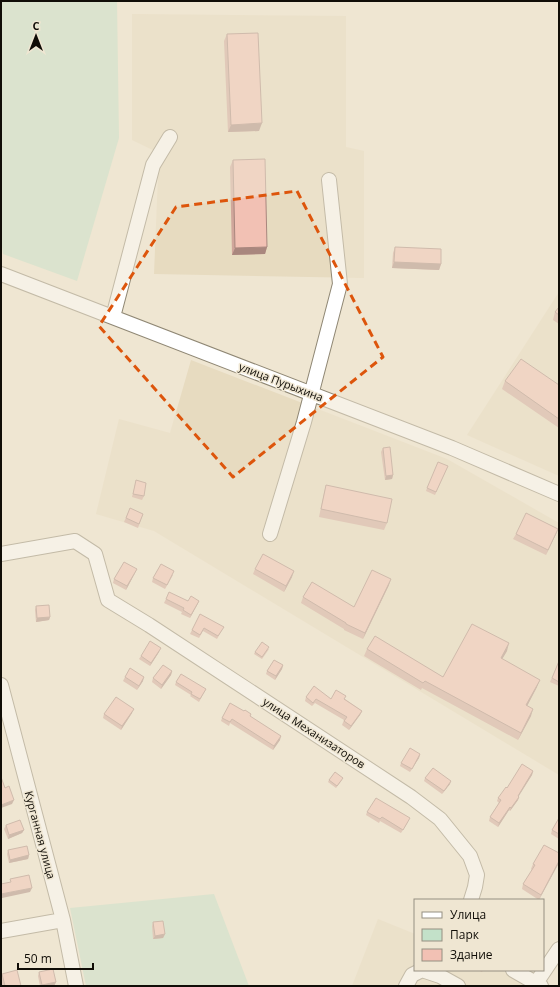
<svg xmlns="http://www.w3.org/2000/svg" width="560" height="987" viewBox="0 0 560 987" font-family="'Open Sans',sans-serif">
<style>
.built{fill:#e7dbc0}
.green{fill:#c3e1c9}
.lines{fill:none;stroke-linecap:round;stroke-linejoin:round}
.minor-casing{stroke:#8f8774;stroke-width:16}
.minor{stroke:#fff;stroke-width:14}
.wall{fill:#d0a69b}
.shaded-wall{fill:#a9877e}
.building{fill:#f2c1b4;stroke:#a9877e}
.marked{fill:none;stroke:#dd550c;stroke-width:3;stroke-dasharray:8 5;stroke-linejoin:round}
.labels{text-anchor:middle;stroke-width:3;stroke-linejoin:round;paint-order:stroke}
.street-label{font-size:11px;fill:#100d07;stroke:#efe6d2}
</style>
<rect width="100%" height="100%" fill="#efe6d2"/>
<path class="built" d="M132,14l214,2v131l18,4v127l-210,-4 5,-121 -27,-13z
M559,292v184l-92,-41z
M191,360l256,99 112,64v252l-405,-244 -58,-17 23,-95 51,14z
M378,919l37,15v36h87l27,16h-177z"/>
<path class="green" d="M1,1h116l2,137 -42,143 -74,-27 -2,-14z
M214,894l35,92h-163l-16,-78z"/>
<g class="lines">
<defs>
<path id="minor" d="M1,274l451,174 107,46
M113,317l40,-152 17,-28
M270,534l34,-112 36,-138 -11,-104
M1,554l74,-13 20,13 13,46 41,25 262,172 29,22 30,37 7,19 -2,12 -4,13
M1,685l62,235 13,66
M1,931l62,-11
M513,970l28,16
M536,983l23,-34
M406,986l6,-11 10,-5 18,6 18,10"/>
</defs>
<use href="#minor" class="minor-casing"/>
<use href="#minor" class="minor"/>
</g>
<path class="wall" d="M227,34l32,97 -31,1 -4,-91z
M233,160l34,87 -2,7 -33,1 -2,-88z
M395,247l46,17 -2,6 -47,-2 1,-15z
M559,307v17l-6,-4 2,-8z
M505,381l54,4v43l-57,-39z
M383,448l10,27 -1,4 -7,1 -4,-28z
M448,466l-13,29 -9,-4 1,-3z
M136,480l8,16 -2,4 -10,-3z
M326,485l61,38 -3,7 -65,-13 5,-24z
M130,508l13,6 -5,14 -14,-6z
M558,529l-2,5 -10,21 -33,-16 3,-5z
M255,569l37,8 -8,15 -31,-18z
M135,573l-9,17 -13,-7 1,-4z
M173,575l-8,14 -13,-7 1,-4z
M389,585l-26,54 -19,-9v-1l-43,-26 2,-6 51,10z
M166,599l22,2h11l-2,4 -7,13 -9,-4 1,-2 -18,-9z
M36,606l14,11 -1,3 -13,2 -1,-12z
M200,614l22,16 -5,9 -14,-8 -4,7 -9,-4z
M269,649l-7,10 -8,-5 1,-2z
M367,649l76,28 64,-26 -5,8 35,28 -10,19 4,10 -13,24 -96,-52 -1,2 -57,-34z
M159,652l-9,14 -11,-7 2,-3z
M559,661v25l-9,-4z
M283,665l-1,4 -7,11 -9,-6 1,-3z
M172,671l-1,4 -10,14 -9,-7 1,-4z
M125,677l18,4 -6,9 -14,-9z
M176,682l30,7 -7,13 -9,-6 1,-1 -16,-10z
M306,697l25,2h14l17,12 -2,4 -11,15 -7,-5 2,-5 -29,-17 -3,3 -7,-5z
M244,711l7,3 -1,3 30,23 -7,10 -43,-27 -1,3 -8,-5 1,-3z
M132,713l-11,17 -18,-12 1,-4z
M420,754l-1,4 -9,14 -10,-6 1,-3z
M533,771l-1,4 -14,21 1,1 -1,3 -8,11 -1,-1 -11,17 -9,-6 1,-4 9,-14 -2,-2 1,-3 9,-10z
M425,778l25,6 -8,10 -18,-13z
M329,780h13l-6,8 -8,-6z
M367,812l41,10 -7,11 -21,-12 -1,2 -13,-8z
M559,818v21l-8,-5 1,-4z
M6,825l18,5 -2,3 -14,6 -4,-10z
M8,850l21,5 -1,4 -19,4 -2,-9z
M559,853l-20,47 -17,-11 1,-5 9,-14 -1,-1 2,-5z
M153,922l12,12 -2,4 -10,1 -1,-13z
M478,970h5l-1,2z
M39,972l17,10 -2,4h-14l-2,-10z
M2,974l19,12h-19l-1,-6v-4z"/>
<path class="shaded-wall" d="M262,123l-3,8 -31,1 3,-7z
M267,247l-2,7 -33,1 3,-7z
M394,262l47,2 -2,6 -47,-2z
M393,475l-1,4 -7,1 1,-4z
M558,529l-2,5 -10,21 2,-5z
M137,569l-2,4 -9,17 1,-4z
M294,571l-2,6 -8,15 2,-6z
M391,579l-2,6 -26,54 2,-6z
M199,601l-2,4 -7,13 1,-3z
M50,617l-1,3 -13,2 1,-4z
M509,643l-2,8 -9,15 3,-8z
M161,648l-2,4 -9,14 1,-3z
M283,665l-1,4 -7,11 1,-4z
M172,671l-1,4 -10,14 1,-4z
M144,677l-1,4 -6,9 2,-4z
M540,680l-3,7 -13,25 2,-7z
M134,709l-2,4 -11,17 1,-4z
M533,709l-2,7 -13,24 3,-7z
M362,711l-2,4 -11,15 2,-4z
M281,736l-1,4 -7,10 1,-4z
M420,754l-1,4 -9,14 2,-3z
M533,771l-1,4 -15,24 1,-3z
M451,781l-1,3 -8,10 2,-3z
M519,797l-1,3 -8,11 1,-3z
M14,800l-2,4 -11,4v-3z
M510,807l-1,3 -11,17 1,-4z
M24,830l-2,3 -14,6 1,-4z
M29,855l-1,4 -19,4 1,-3z
M559,861v2l-20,37 2,-5z
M32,888l-2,4 -28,6 -1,3v-7z
M165,934l-2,4 -10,1 2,-3z
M56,982l-2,4h-13l1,-1z"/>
<path class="building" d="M258,33l4,90 -31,2 -4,-91z
M265,159l2,88 -32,1 -2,-88z
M395,247l46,2v15l-47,-2z
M559,307v8l-4,-3z
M521,359l38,26v34l-54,-38z
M390,447l3,28 -7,1 -3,-28z
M438,462l10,4 -12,26 -9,-4z
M136,480l10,3 -2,13 -11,-2z
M326,485l66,14 -5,24 -66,-14z
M130,508l13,6 -4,10 -13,-6z
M526,513l32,16 -10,21 -32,-16z
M263,554l31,17 -8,15 -31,-17z
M124,562l13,7 -10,17 -13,-7z
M161,564l13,7 -7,14 -14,-7z
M372,570l19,9 -26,54 -19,-9v-1l-43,-26 9,-15 42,25z
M169,592l19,9 3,-5 8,5 -8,14 -8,-5 1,-2 -18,-9z
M49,605l1,12 -13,1 -1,-12z
M200,614l24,13 -6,9 -14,-8 -4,7 -8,-5z
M472,624l37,19 -8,15 39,22 -14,25 7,4 -12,24 -96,-52 -2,2 -56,-34 8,-13 68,41z
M150,641l11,7 -10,15 -10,-7z
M262,642l7,5 -7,10 -7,-5z
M274,660l9,5 -7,11 -9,-5z
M559,661v21l-7,-4z
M163,665l9,6 -10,14 -9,-7z
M130,668l14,9 -5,9 -14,-9z
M181,674l25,15 -6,10 -9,-5 1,-2 -16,-10z
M314,686l17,13 5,-9 10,6 -2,3 18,12 -11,15 -7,-5 3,-4 -31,-18 -3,4 -7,-6z
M116,697l18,12 -12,17 -18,-12z
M230,703l14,8 1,-1 6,4 -1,2 31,20 -7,10 -42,-27 -2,3 -8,-4z
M410,748l10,6 -8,15 -11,-6z
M522,764l11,7 -15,25 1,1 -8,11 -1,-1 -11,16 -9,-6 11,-17 -3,-2 8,-11 1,1z
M433,768l18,13 -7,10 -19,-13z
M335,772l8,6 -6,8 -8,-6z
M1,777l4,11 4,-2 5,14 -13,5z
M376,798l34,20 -7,12 -21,-13 -2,2 -13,-7z
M559,818v16l-7,-4z
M20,820l4,10 -15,5 -3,-10z
M544,845l15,8v8l-18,34 -18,-11 12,-19 -2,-1z
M27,846l2,9 -19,5 -2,-10z
M29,875l3,13 -31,6 1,4h-1v-14l10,-2 -1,-3z
M163,921l2,13 -10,2 -2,-14z
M53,969l3,13 -14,3 -3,-13z
M17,970l4,16h-16l-3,-12z"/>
<path d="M0 0H560V987H0ZM297,191l86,166 -150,120 -134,-151 77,-119z" fill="#efe6d2" fill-opacity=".55" fill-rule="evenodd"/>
<path class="marked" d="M297,191l86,166 -150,120 -134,-151 77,-119z"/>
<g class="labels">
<g class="street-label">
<text transform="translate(281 382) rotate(21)" y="4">улица Пурыхина</text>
<text transform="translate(314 733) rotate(33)" y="4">улица Механизаторов</text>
<text transform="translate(40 835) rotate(75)" y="4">Курганная улица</text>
</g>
</g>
<rect width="560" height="987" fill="none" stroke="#100d07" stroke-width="4"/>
<rect x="414" y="899" width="130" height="72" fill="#efe6d2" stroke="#968f81"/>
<rect x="422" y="912" width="20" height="6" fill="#ffffff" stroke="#968f81"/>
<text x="450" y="919" font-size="12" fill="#100d07">Улица</text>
<rect x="422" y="929" width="20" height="12" fill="#c3e1c9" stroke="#968f81"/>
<text x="450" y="939" font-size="12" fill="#100d07">Парк</text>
<rect x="422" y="949" width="20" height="12" fill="#f2c1b4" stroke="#968f81"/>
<text x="450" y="959" font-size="12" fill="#100d07">Здание</text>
<g transform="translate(36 36)" stroke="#efe6d2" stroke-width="3" paint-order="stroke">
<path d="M0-3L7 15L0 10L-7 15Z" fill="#100d07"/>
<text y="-6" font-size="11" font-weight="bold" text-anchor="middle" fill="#100d07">С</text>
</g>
<path d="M18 963v6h75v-6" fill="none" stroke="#100d07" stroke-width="2"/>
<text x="24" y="963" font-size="12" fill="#100d07" stroke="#efe6d2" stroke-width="3" paint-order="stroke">50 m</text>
</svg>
